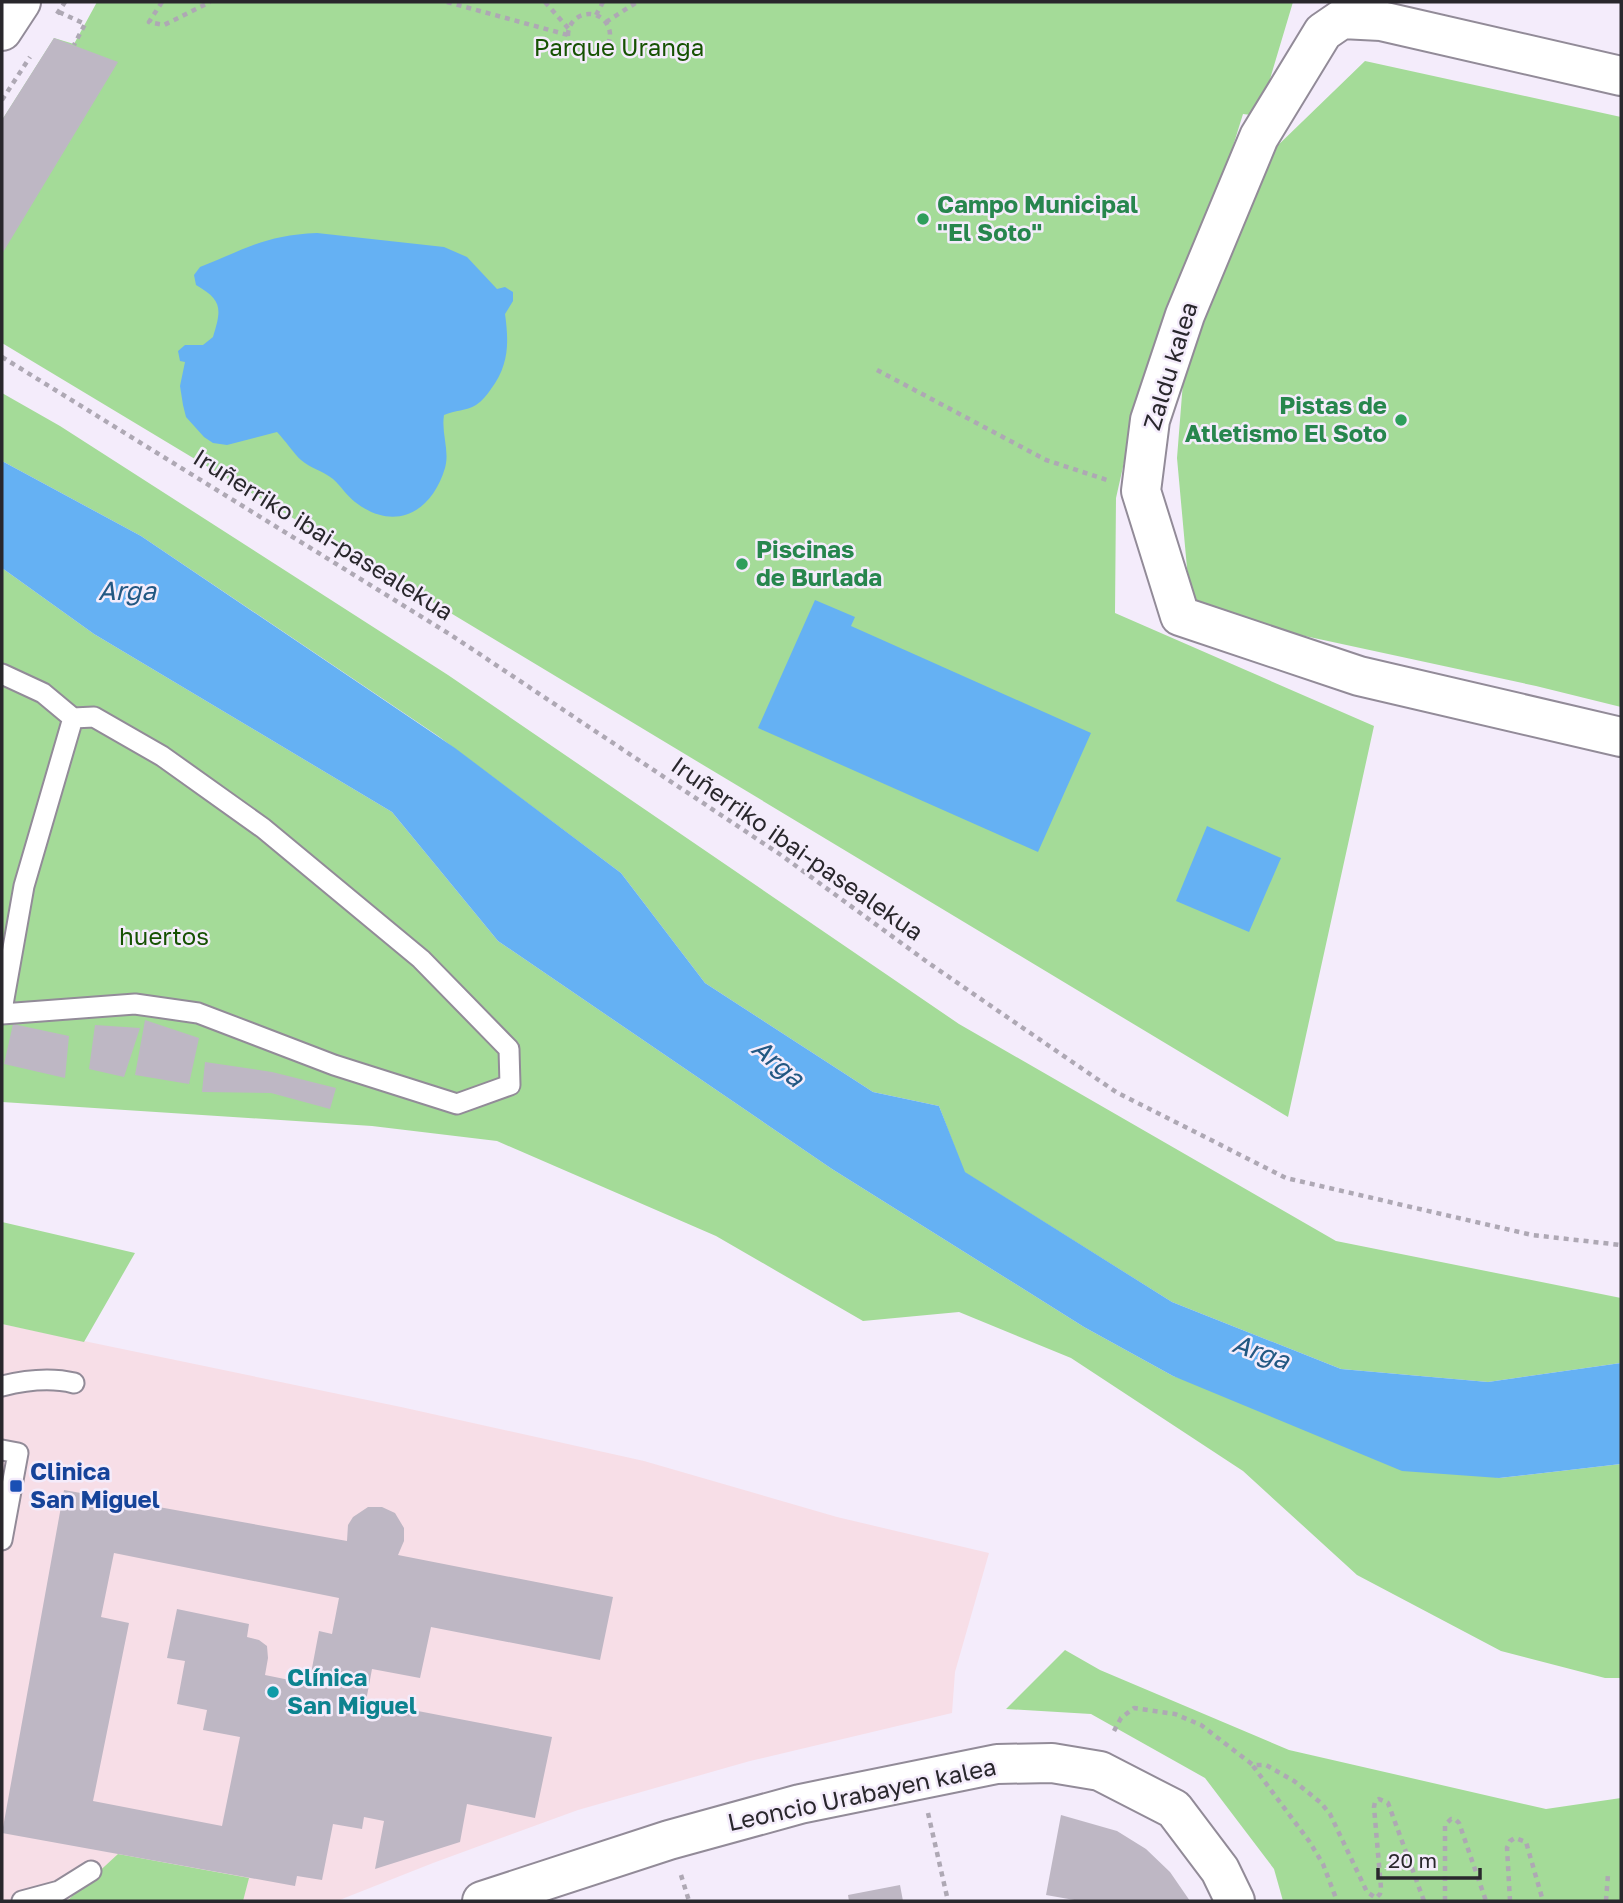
<svg xmlns="http://www.w3.org/2000/svg" width="1623" height="1903" viewBox="0 0 1623 1903" font-family="'Golos Text',sans-serif">
<style>
.medical{fill:#f7dee7}
.green{fill:#a4db98}
.water{fill:#65b1f3}
.building{fill:#beb7c4;fill-rule:evenodd}
.lines{fill:none;stroke-linecap:round;stroke-linejoin:round}
.service-casing{stroke:#928b98;stroke-width:23}
.minor-casing{stroke:#928b98;stroke-width:42}
.secondary-casing{stroke:#928b98;stroke-width:42}
.path{stroke:#aea8b4;stroke-width:4.5;stroke-dasharray:5 5;stroke-linecap:butt}
.service{stroke:#fff;stroke-width:19}
.minor{stroke:#fff;stroke-width:38}
.secondary{stroke:#fff;stroke-width:38}
.leisure-dot{fill:#2e9e5b;stroke:#f4ecfb;stroke-width:2.5}
.transit-dot{fill:#1a4fb4;stroke:#f4ecfb;stroke-width:2.5}
.culture-dot{fill:#0f9aa8;stroke:#f4ecfb;stroke-width:2.5}
.labels{text-anchor:middle;stroke-width:5;stroke-linejoin:round;paint-order:stroke}
.park-label{font-size:24px;fill:#165202;stroke:#f4ecfb}
.leisure-label{font-size:24px;font-weight:bold;fill:#27864d;stroke:#f4ecfb;text-anchor:start}
.street-label{font-size:24px;fill:#29272c;stroke:#f4ecfb}
.transit-label{font-size:24px;font-weight:bold;fill:#164399;stroke:#f4ecfb;text-anchor:start}
.culture-label{font-size:24px;font-weight:bold;fill:#0d838f;stroke:#f4ecfb;text-anchor:start}
.water-label{font-size:26px;font-style:italic;fill:#225883;stroke:#f4ecfb}
</style>
<rect width="100%" height="100%" fill="#f4ecfb"/>
<path class="medical" d="M2,1324l399,83 243,54 193,56 152,36 -34,119 -3,41 -202,48 -172,49 -145,53 -96,38h-335z"/>
<path class="green" d="M97,2h1196l-34,114 -16,-2 -37,119 -74,194 -16,71 -1,115 259,113 -86,391 -1286,-774v-223l52,-82 20,6z
M1365,61l256,56v590l-85,-21 -319,-69 -27,-16 -13,-143 6,-76 16,-71 73,-160z
M2,393l58,33 388,249 511,349 377,217 285,57v65l-133,19 -147,-13 -169,-67 -208,-130 -25,-66 -66,-14 -168,-109 -84,-110 -183,-137 -297,-200 -139,-75z
M2,568l92,66 298,178 106,129 334,228 252,158 89,49 326,102 122,-14v214h-16l-104,-27 -144,-76 -114,-104 -172,-113 -112,-46 -96,9 -147,-85 -219,-95 -125,-15 -370,-24z
M2,1222l133,31 -51,89 -82,-18z
M1065,1650l35,20 189,80 257,59 75,-11v103h-338l-9,-32 -69,-91 -114,-64 -85,-5z
M118,1854l131,24 -6,23h-176z"/>
<path class="water" d="M317,233l127,14 23,10 30,32 8,-2 8,5v9l-8,13c4,29 4,51 -14,75 -4,6 -9,12 -15,16 -10,6 -21,5 -32,10 -3,18 6,36 1,53 -13,44 -50,65 -90,34 -8,-6 -14,-16 -22,-23 -10,-8 -23,-11 -32,-19 -6,-5 -17,-21 -24,-28l-50,13 -14,-2 -9,-6 -18,-20 -3,-12 -3,-19 5,-24 -5,-1 -2,-10 7,-6h18l10,-8c9,-29 9,-37 -17,-52l-2,-10 6,-8c46,-18 65,-32 117,-34z
M2,461l139,75 314,212 166,125 84,110 168,109 66,14 26,66 207,130 169,67 147,13 133,-19v101l-122,14 -97,-7 -229,-95 -89,-49 -252,-158 -334,-228 -106,-129 -298,-178 -92,-66z
M815,600l40,17 -4,9 240,107 -53,119 -280,-124z
M1207,826l74,32 -32,74 -73,-31z"/>
<path class="building" d="M54,38l64,24 -116,192v-134z
M145,1020l54,18 -10,46 -54,-9z
M13,1024l56,12 -4,42 -61,-14z
M95,1025l45,3 -16,49 -35,-8z
M205,1062l67,10 64,16 -6,21 -59,-16 -69,-1z
M64,1490l283,51 1,-16 5,-8 15,-10h14l13,6 9,15v13l-6,14 215,42 -13,63 -169,-33 -11,51 -48,-9 -6,32 186,36 -17,81 -68,-14 -7,38 -85,27 9,-48 -20,-4 -2,12 -29,-5 -11,56 -25,-4 -2,10 -293,-53zM114,1553l225,45 -7,36 -13,-3 -10,53 -44,-9 3,-17 -1,-12 -8,-6 -12,-3 2,-13 -72,-15 -10,49 18,3 -8,43 30,6 -4,20 37,7 -18,89 -129,-25 36,-178 -28,-6z
M1061,1815l56,16 29,18 24,23 20,29h-110l-34,-6z
M900,1885l3,16h-54l-1,-6z"/>
<g class="lines">
<defs>
<path id="service" d="M2,674l41,19 30,25
M2,1010l22,-124 49,-168 21,-1 68,39 101,72 158,131 88,90 1,36 -53,19 -123,-39 -136,-52 -63,-9 -133,10
M2,1386c24,-6 48,-9 72,-3
M2,1450l16,3 -16,87
M22,1901l37,-10 32,-20"/>
<path id="minor" d="M1621,76l-240,-55 -39,-2 -19,13 -64,105 -74,178 -35,105 -9,71 39,125 179,60 262,61
M482,1901l187,-61 131,-36 197,-40 55,-1 48,8 74,38 46,61 15,31"/>
<path id="secondary" d="M2,31l19,-29"/>
</defs>
<use href="#service" class="service-casing"/>
<use href="#minor" class="minor-casing"/>
<use href="#secondary" class="secondary-casing"/>
<path class="path" d="M162,2l-13,20 15,3 46,-23
M447,2l121,33
M545,2l24,27
M59,12l26,12 -11,21
M568 35a21 21 0 1 1 42 0a21 21 0 1 1-42 0Z
M57,14l8,-12
M596,15l7,-13
M606,22l31,-20
M2,100l28,-43
M2,357l449,278 330,220 149,109 186,128 170,86 246,57 89,10
M877,370l169,90 61,20
M1114,1731l7,-13 13,-10 41,6 26,11 52,40h13l28,16 27,22 9,11 37,78 9,6 4,-4 1,-6 -7,-81 1,-5 4,-3 9,4 36,98
M1253,1766l56,75 14,23 14,37
M928,1813l20,88
M681,1875l8,26
M1445,1901v-76l6,-6 5,1 3,3 27,78
M1510,1901l-3,-53 3,-7 5,-3 11,4 17,59
M1606,1901l2,-27"/>
<use href="#service" class="service"/>
<use href="#minor" class="minor"/>
<use href="#secondary" class="secondary"/>
</g>
<g class="leisure-dot">
<circle cx="923" cy="219" r="7"/>
<circle cx="1401" cy="420" r="7"/>
<circle cx="742" cy="564" r="7"/>
</g>
<rect class="transit-dot" x="9" y="1479" width="14" height="14" rx="3.5"/>
<circle class="culture-dot" cx="273" cy="1692" r="7"/>
<g class="labels">
<g class="park-label">
<text x="619" y="56">Parque Uranga</text>
<text x="164" y="945">huertos</text>
</g>
<g class="leisure-label">
<text x="937" y="213">Campo Municipal<tspan x="937" dy="28">"El Soto"</tspan></text>
<text x="1387" y="414" text-anchor="end">Pistas de<tspan x="1387" dy="28">Atletismo El Soto</tspan></text>
<text x="756" y="558">Piscinas<tspan x="756" dy="28">de Burlada</tspan></text>
</g>
<g class="street-label">
<text transform="translate(1171 366) rotate(-73)" y="8">Zaldu kalea</text>
<text transform="translate(323 535) rotate(32)" y="8">Iruñerriko ibai-pasealekua</text>
<text transform="translate(797 849) rotate(35)" y="8">Iruñerriko ibai-pasealekua</text>
<text transform="translate(862 1795) rotate(-12)" y="8">Leoncio Urabayen kalea</text>
</g>
<g class="transit-label">
<text x="30" y="1480">Clinica<tspan x="30" dy="28">San Miguel</tspan></text>
</g>
<g class="culture-label">
<text x="287" y="1686">Clínica<tspan x="287" dy="28">San Miguel</tspan></text>
</g>
<g class="water-label">
<text x="127" y="600">Arga</text>
<text transform="translate(778 1063) rotate(40)" y="9">Arga</text>
<text transform="translate(1261 1352) rotate(19)" y="9">Arga</text>
</g>
</g>
<rect width="1623" height="1903" fill="none" stroke="#29272c" stroke-width="7"/>
<path d="M1378 1868v10h102v-10" fill="none" stroke="#29272c" stroke-width="3.5"/>
<text x="1388" y="1868" font-size="21" fill="#29272c" stroke="#f4ecfb" stroke-width="5" paint-order="stroke">20 m</text>
</svg>
